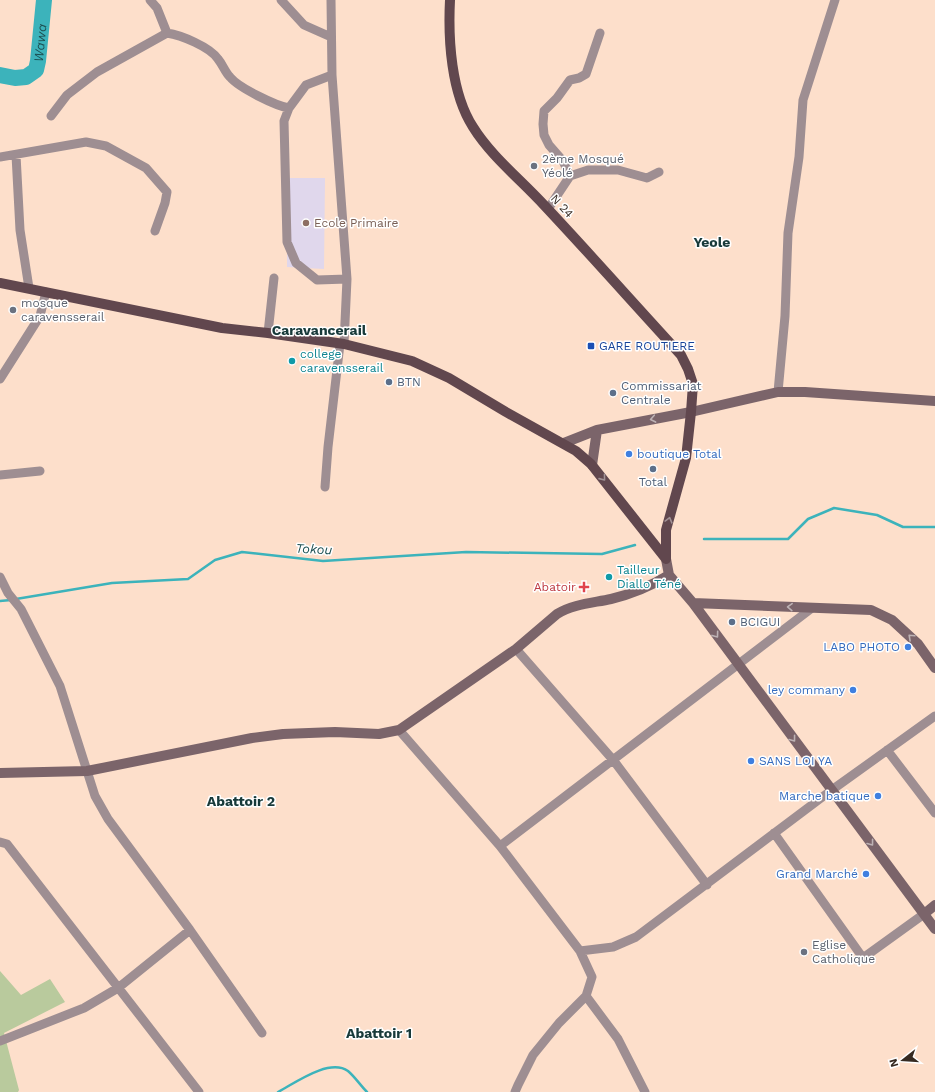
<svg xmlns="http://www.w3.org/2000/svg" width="935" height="1092" font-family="'Work Sans',sans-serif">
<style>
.education{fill:#e0d7ec}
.green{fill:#b9ca9d}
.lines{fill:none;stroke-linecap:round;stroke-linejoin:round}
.stream{stroke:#3cb3bb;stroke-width:2.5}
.river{stroke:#3cb3bb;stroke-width:16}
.street{stroke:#9e8e92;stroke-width:9}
.secondary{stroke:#7b646a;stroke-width:10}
.primary{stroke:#61474e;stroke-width:10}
.oneway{stroke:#bdb2b4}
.oneway2{stroke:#a09195}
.worship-dot{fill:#6b7280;stroke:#fff;stroke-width:1.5}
.education-dot{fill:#8d6e63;stroke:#fff;stroke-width:1.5}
.transit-dot{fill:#1a4fb4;stroke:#fff;stroke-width:1.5}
.culture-dot{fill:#0f9aa8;stroke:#fff;stroke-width:1.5}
.service-dot{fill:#5c6f8a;stroke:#fff;stroke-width:1.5}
.shop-dot{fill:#3f7fe0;stroke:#fff;stroke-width:1.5}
.health-dot{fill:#e0444e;stroke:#fff;stroke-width:1.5}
.labels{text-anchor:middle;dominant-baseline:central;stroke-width:3;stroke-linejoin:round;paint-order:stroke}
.worship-label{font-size:12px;fill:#5b616d;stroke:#fff;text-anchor:start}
.street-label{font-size:12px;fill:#352a22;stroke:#fff}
.education-label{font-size:12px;fill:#785e54;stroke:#fff;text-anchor:start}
.transit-label{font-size:12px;fill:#164399;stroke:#fff;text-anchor:start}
.culture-label{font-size:12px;fill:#0d838f;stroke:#fff;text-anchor:start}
.service-label{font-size:12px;fill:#4e5e75;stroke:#fff;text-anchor:start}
.shop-label{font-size:12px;fill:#366cbe;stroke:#fff;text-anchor:end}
.health-label{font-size:12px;fill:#be3a42;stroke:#fff;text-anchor:end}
.water-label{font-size:13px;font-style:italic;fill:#1c4f52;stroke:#fff}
.quarter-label{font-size:14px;font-weight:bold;fill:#183a3a;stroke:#fff}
</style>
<rect width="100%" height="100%" fill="#fddfcb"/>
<path class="education" d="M288,178H325L324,269L287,267Z"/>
<path class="green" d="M0,971L21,995L50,979L65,1002L4,1033L19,1090L18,1092H0Z"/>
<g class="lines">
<path class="stream" d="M704,539H788L808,519L834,508L877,515L903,527H935
M16,599L112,583L188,579L215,560L242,552L323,561L466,552L602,554L635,545
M0,601L11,600
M278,1092C295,1083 329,1058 348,1071C355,1077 361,1086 367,1092"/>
<path class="river" id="s1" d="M0,75L15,78L26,77L36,70L38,61L44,0"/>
<path class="street" d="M150,0L157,8L167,33
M281,0L304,25L331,37
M331,0L332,75L347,279L344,344
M332,75L306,85L289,108L284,121L287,242L296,263L317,280L347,279
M51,116L67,95L97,72L167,33C181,35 210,47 218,59C223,65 225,72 230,77C239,88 276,106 289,108
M16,155L20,230L29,288
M0,157L86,142L106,146L146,168L167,192L165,203L155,231
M570,176L588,170H618L647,178L659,172
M548,209L570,176L563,161L549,145L544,135L543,124L544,111L557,98L570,80L579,78L586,74L600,33
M268,333L274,278
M0,379L40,316L46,292
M778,392L785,316L788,233L799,157L803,100L835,0
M0,475L40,471
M325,487L328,447L340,344
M0,577L8,593L21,609L60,686L95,796L108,819L190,930L262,1033
M516,649L614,761L707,885
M399,730L500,846L580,951L592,977L586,996L559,1023L533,1055L518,1085L515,1092
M887,750L935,813
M774,833L863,958L924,914
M0,842L7,844L199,1092
M500,846L812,608
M580,951L613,947L636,937L829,792L935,716
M586,996L618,1039L645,1092
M0,1041L84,1008L118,988L190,930"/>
<path class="secondary" d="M564,443L597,430L691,412L778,392H805L935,401
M592,465L597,430
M666,559L669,575L693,603L935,929
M693,603L871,610L892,620L918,644L935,668
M0,773L87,771L252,738L283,734L335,732L379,734L399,730L516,649L557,614C573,604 593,603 611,599C632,594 651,586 669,575
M924,914L935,905"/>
<path class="primary" d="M450,0C448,39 451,93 473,127C491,156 520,179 544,205C590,254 635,305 681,355L688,369L693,384L691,412L686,458L666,530V559
M0,283L222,328L268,333L344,344L412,361L449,378L506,412L576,451L591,464L666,559"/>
</g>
<defs><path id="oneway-chevron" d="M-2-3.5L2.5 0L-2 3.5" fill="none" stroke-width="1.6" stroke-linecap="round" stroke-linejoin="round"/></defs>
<g class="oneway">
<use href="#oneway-chevron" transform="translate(653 419) rotate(169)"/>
<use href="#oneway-chevron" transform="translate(790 607) rotate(-178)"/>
<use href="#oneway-chevron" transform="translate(716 635) rotate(54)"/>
<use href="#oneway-chevron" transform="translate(911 637) rotate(-137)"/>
<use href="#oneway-chevron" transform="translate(793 739) rotate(53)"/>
<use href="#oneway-chevron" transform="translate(871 843) rotate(53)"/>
</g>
<g class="oneway2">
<use href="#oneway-chevron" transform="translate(603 478) rotate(51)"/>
<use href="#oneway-chevron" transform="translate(669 520) rotate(-75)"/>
</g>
<g class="worship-dot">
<circle cx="534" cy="166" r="4"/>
<circle cx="13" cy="310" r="4"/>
<circle cx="804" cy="952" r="4"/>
</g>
<circle class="education-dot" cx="306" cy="223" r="4"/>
<rect class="transit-dot" x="587" y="342" width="8" height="8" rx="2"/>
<g class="culture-dot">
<circle cx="292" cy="361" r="4"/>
<circle cx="609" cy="577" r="4"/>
</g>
<g class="service-dot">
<circle cx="389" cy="382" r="4"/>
<circle cx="613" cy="393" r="4"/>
<circle cx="653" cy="469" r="4"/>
<circle cx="732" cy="622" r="4"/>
</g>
<g class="shop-dot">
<circle cx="629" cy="454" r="4"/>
<circle cx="908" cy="647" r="4"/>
<circle cx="853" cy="690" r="4"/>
<circle cx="751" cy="761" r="4"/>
<circle cx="878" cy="796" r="4"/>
<circle cx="866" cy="874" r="4"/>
</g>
<path class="health-dot" d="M582 581h4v4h4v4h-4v4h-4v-4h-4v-4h4z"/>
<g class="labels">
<g class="worship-label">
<text x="542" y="159">2ème Mosqué<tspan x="542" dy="14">Yéolé</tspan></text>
<text x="21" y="303">mosque<tspan x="21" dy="14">caravensserail</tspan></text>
<text x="812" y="945">Eglise<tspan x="812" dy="14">Catholique</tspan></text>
</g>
<g class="street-label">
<text transform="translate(562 206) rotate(47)">N 24</text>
</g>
<g class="education-label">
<text x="314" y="223">Ecole Primaire</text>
</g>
<g class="transit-label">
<text x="599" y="346">GARE ROUTIERE</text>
</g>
<g class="culture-label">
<text x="300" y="354">college<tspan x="300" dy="14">caravensserail</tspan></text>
<text x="617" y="570">Tailleur<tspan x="617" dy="14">Diallo Téné</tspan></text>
</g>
<g class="service-label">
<text x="397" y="382">BTN</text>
<text x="621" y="386">Commissariat<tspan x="621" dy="14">Centrale</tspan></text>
<text x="653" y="482" text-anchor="middle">Total</text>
<text x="740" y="622">BCIGUI</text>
</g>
<g class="shop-label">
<text x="637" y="454" text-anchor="start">boutique Total</text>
<text x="900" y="647">LABO PHOTO</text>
<text x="845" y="690">ley commany</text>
<text x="759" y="761" text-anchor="start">SANS LOI YA</text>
<text x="870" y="796">Marche batique</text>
<text x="858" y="874">Grand Marché</text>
</g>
<g class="health-label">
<text x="576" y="587">Abatoir</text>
</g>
<g class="water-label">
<text stroke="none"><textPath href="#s1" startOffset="66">Wawa</textPath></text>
<text transform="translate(314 549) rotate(3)">Tokou</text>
</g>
<g class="quarter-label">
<text x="712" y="242">Yeole</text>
<text x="319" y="330">Caravancerail</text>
<text x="241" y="801">Abattoir 2</text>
<text x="379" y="1033">Abattoir 1</text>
</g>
</g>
<g transform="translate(903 1060) rotate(253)" stroke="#ffffff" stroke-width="3" paint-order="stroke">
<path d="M0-3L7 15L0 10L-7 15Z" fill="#352a22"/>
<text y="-6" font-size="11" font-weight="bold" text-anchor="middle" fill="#352a22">N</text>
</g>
</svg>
